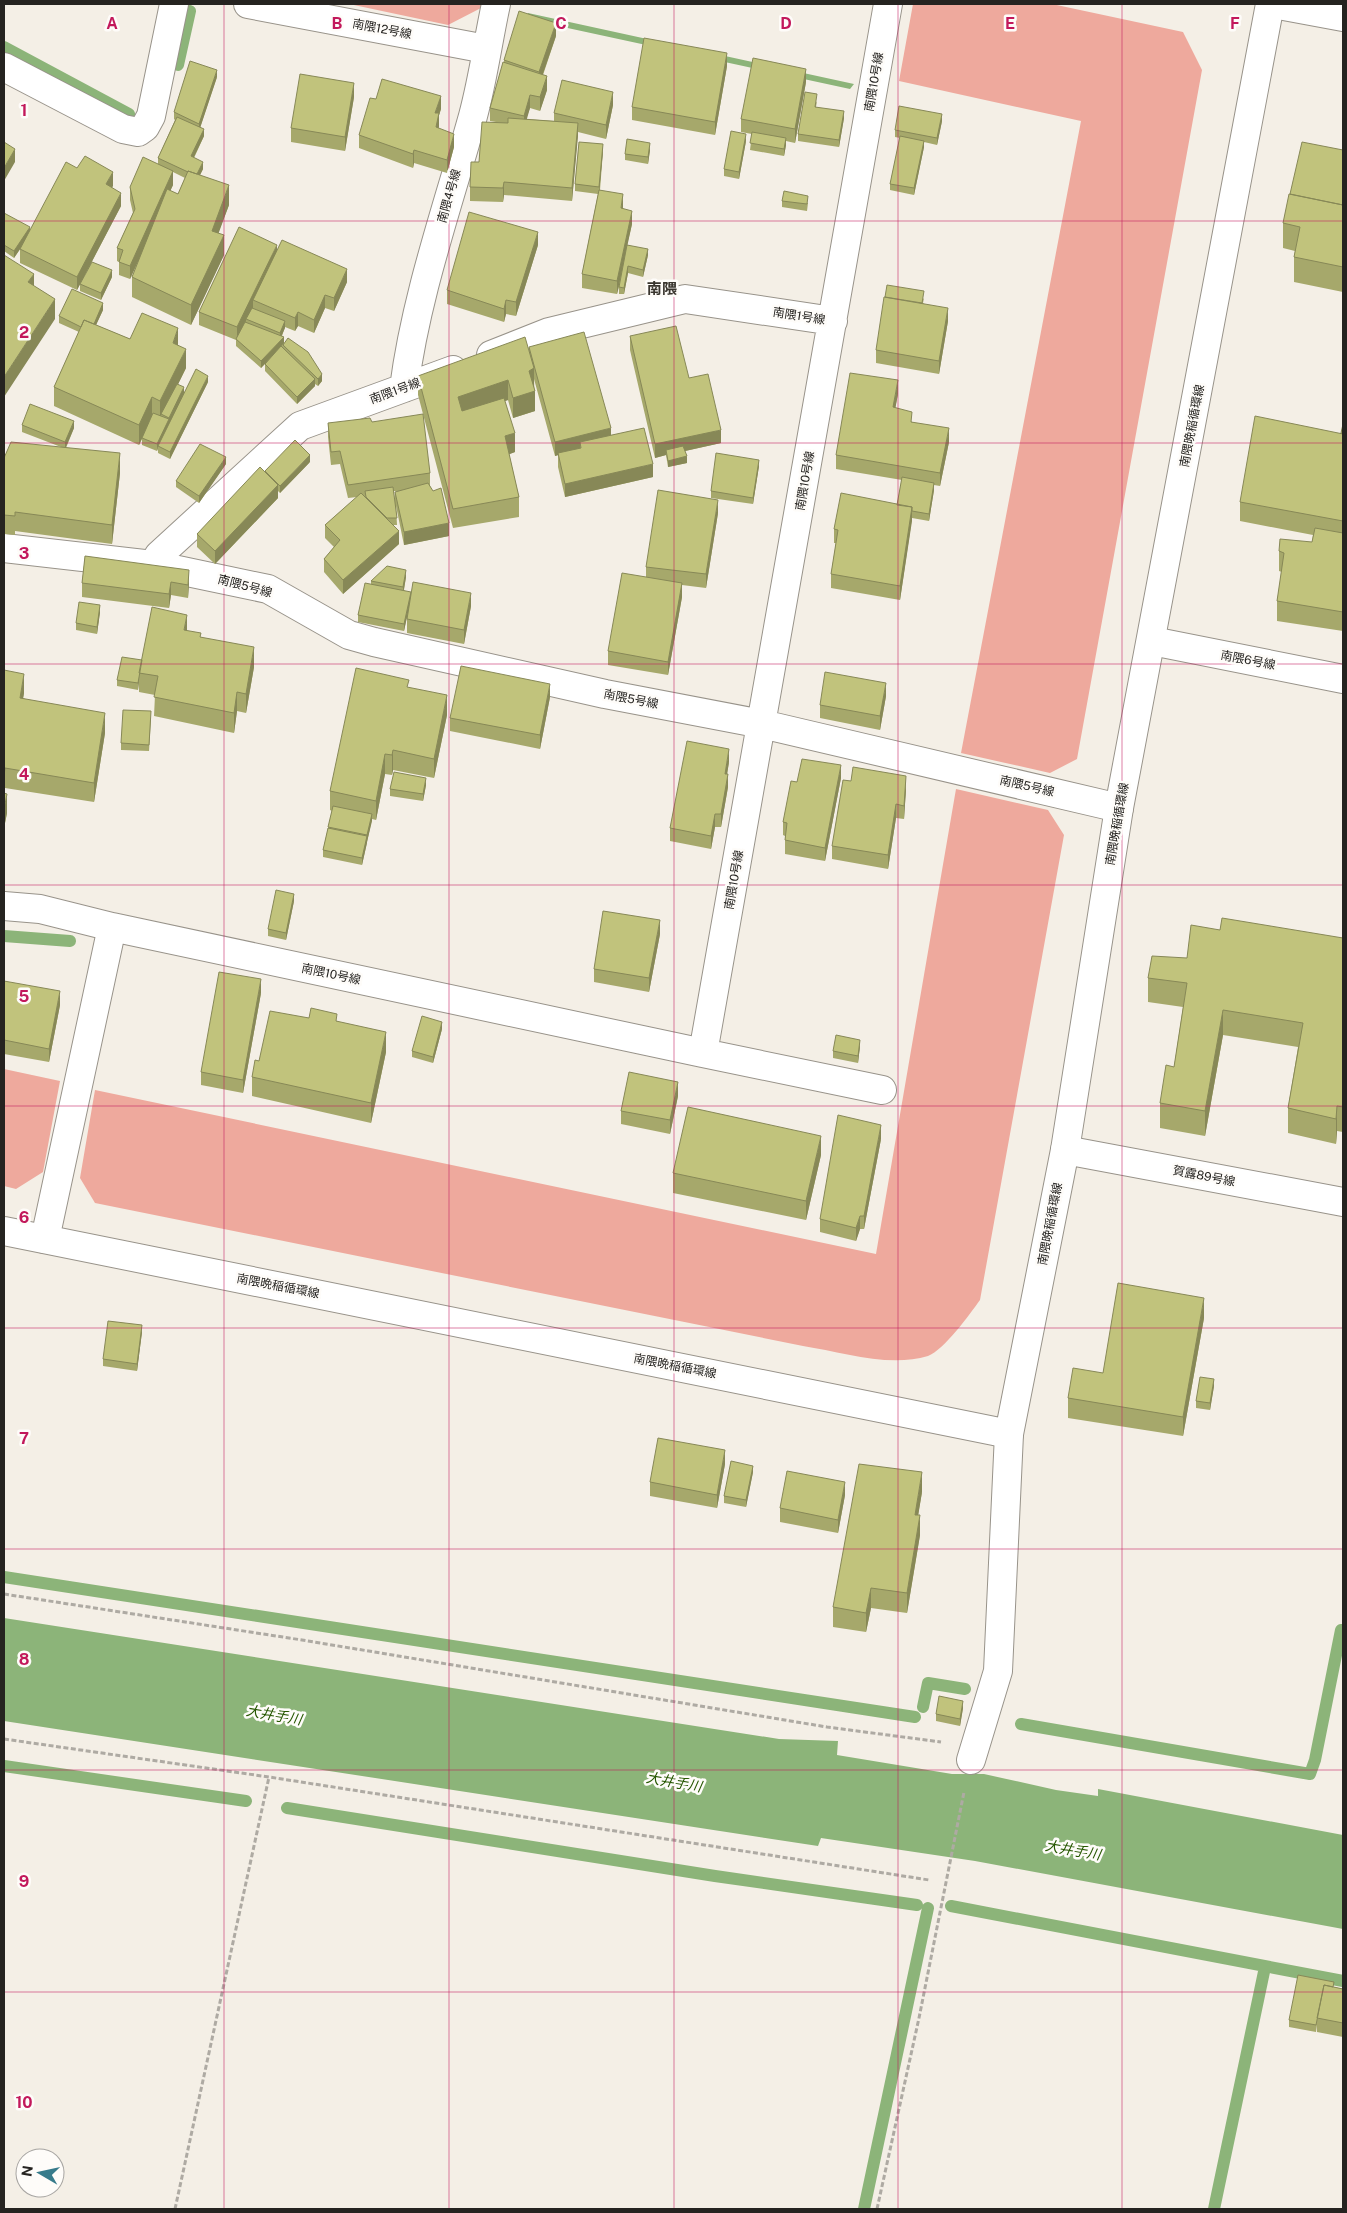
<svg xmlns="http://www.w3.org/2000/svg" width="1347" height="2213" font-family="'Public Sans','Noto Sans JP',sans-serif">
<style>
.green{fill:#eea99d}
.water{fill:#8cb479}
.lines{fill:none;stroke-linecap:round;stroke-linejoin:round}
.stream{stroke:#8cb479;stroke-width:12}
.minor-casing{stroke:#98938a;stroke-width:30}
.tertiary-casing{stroke:#98938a;stroke-width:30}
.path{stroke:#aeaaa3;stroke-width:3;stroke-dasharray:5 2.5;stroke-linecap:butt}
.minor{stroke:#fff;stroke-width:28}
.tertiary{stroke:#fff;stroke-width:28}
.wall{fill:#a6a86b;fill-rule:evenodd}
.shaded-wall{fill:#878857}
.building{fill:#c1c37c;stroke:#878857}
.grid{fill:none;stroke:#c2185b;stroke-width:1;stroke-opacity:0.55}
.labels{text-anchor:middle;dominant-baseline:central;stroke-width:5;stroke-linejoin:round;paint-order:stroke}
.street-label{font-size:12px;fill:#252320;stroke:#fefcf9}
.water-label{font-size:14px;font-style:italic;fill:#265700;stroke:#fefcf9}
.quarter-label{font-size:15px;font-weight:bold;fill:#39352e;stroke:#fefcf9}
.grid-label{font-size:16px;text-anchor:middle;font-weight:bold;fill:#c2185b;stroke:#fefcf9;stroke-width:5;stroke-linejoin:round;paint-order:stroke}
</style>
<rect width="100%" height="100%" fill="#f4efe6"/>
<path class="green" d="M349,4H482L481,8L448,25Z
M913,4H1052L1183,32L1202,70L1077,759L1050,773L961,753L1081,121L899,81Z
M956,789L1048,810L1064,835L980,1300C970,1314 944,1350 928,1356C889,1368 842,1352 803,1346L95,1203L80,1178L95,1090L876,1254Z
M4,1069L60,1081L43,1172L16,1189L4,1186Z"/>
<path class="water" d="M528,13L854,84L850,89L526,19Z
M4,1618L779,1739L838,1741L837,1755L952,1774H984L1056,1790L1098,1796V1789L1343,1835V1929L975,1861L821,1838L818,1846L4,1721Z"/>
<g class="lines">
<path class="stream" d="M4,47L129,114
M178,65L190,11
M4,936L70,941
M4,1577L915,1717
M923,1707L928,1683L965,1689
M1021,1724L1310,1774L1315,1760L1341,1630
M4,1766L246,1801
M287,1808L715,1876L917,1905
M951,1906L1343,1981
M864,2209L928,1908
M1214,2209L1265,1967"/>
<g class="minor-casing">
<path id="minor" d="M248,4L486,49
M1273,4L1343,17
M4,67L123,129L138,132L145,127L151,116L174,4
M491,355L549,332L685,299L833,321
M404,388C416,295 448,206 473,116C483,79 488,41 496,4
M4,548L153,565L159,555L300,426L453,370
M154,565L268,589L349,635L374,642L605,694L762,724L1119,808
M1152,641L1343,679
M4,906L40,909L112,927L703,1053L888,4
M703,1053L882,1090
M1065,1150L1343,1202
M45,1239L112,927
M971,1760L998,1671L1009,1434"/>
</g>
<g class="tertiary-casing">
<path id="tertiary" d="M4,1231L1009,1434L1065,1150L1119,808L1270,4"/>
</g>
<path class="path" d="M4,1594L302,1640L827,1727L941,1742
M4,1739L269,1777L929,1880
M175,2209L269,1777
M877,2209L919,2018L964,1792"/>
<use href="#minor" class="minor"/>
<use href="#tertiary" class="tertiary"/>
</g>
<path class="wall" d="M556,36L543,75L547,90L540,111L530,108L526,119L554,121V113L613,105L606,139L578,132L572,201L504,195L503,202L470,201V187L496,122L490,121V108L504,62V60Z
M727,66L715,135L632,120V107Z
M217,77L200,128L204,136L194,158L203,169L200,175L229,205L218,233L224,255L191,325L132,297V277L139,259L130,279L119,275V262L117,261V248L133,213L130,200V187L158,164V158L175,120L174,119V112ZM173,172L185,178L178,194L170,191L173,185Z
M806,82L795,143L786,141V145L784,156L750,150L752,134L741,132V119Z
M354,97L345,151L291,142V128Z
M817,101L816,107L844,118L839,147L798,141V134Z
M441,109L439,115L438,128L454,147L447,173L414,163L413,168L359,148V135Z
M942,121L937,145L924,142V147L914,195L890,190V184L900,138L895,137V130Z
M746,141L739,179L724,176V169Z
M650,150L648,164L625,160V154Z
M1343,150V292L1294,282V257L1295,251L1283,248V223L1290,194Z
M603,151L600,190L623,208L632,224L627,245L648,255L643,277L628,273L624,294H619V287L617,294L582,288V274L598,194L575,191V184Z
M113,186L112,187L121,206L77,290L20,263V249L23,245L14,258L4,251V213L30,231Z
M782,201L808,203L807,211L782,207Z
M538,245L516,316L506,314L504,322L447,304V290Z
M277,251L347,282L334,311L325,308L314,333L298,326L295,331L285,327L282,336L284,343L322,381L318,386L315,384V386L297,404L265,371V364L261,368L236,346V340L199,325V312Z
M112,277L101,300L80,291V284Z
M924,298L923,303L948,321L939,374L876,363V350Z
M103,310L96,325L130,339L178,345L186,368L178,384L184,392L208,382L170,459L158,453V449L157,451L142,445V439L139,445L54,406V387L79,332L59,323V316Z
M630,336L689,378L721,443L685,451L687,463L668,467L666,455L655,458L630,350Z
M529,347L611,435L653,477L565,497L558,467V455L555,456L534,379L535,411L513,418L508,400L505,401L515,452L509,454L519,497V517L453,528L418,395V376L529,353Z
M898,394L895,408L912,422L949,442L940,486L934,485V490L929,521L912,518L900,600L831,588V574L836,543H834V529L897,505L902,480L836,469V455Z
M372,422L430,473V486L449,536L404,545L396,506L397,525H393L399,544L343,594L324,572V559L334,547L325,538V525L357,497L348,498L340,464L331,465L328,437V423ZM394,491H399L395,492V505Z
M1343,424V631L1277,621V601L1282,572L1279,571V551L1312,542L1313,535L1240,521V502L1341,433Z
M22,425L74,428L66,448L120,473L112,544L15,531V535L4,534V458L61,447L22,432Z
M310,462L280,493L278,491V498L215,564L197,547V534Z
M226,464L199,503L176,487V481Z
M759,466L753,504L711,498V491Z
M718,513L706,588L682,585V597L668,675L608,665V651L646,577V567Z
M85,556L189,583L188,598L171,595L169,608L82,597V583Z
M406,577L404,590L411,596L471,606L464,644L407,633V616L404,631L358,622V615L371,584V581Z
M100,612L97,634L76,630V623Z
M187,631L201,637L254,667L246,713L237,711L234,733L154,716L155,695L139,692V681L138,690L117,686V680L142,660Z
M4,670L24,693L23,698L105,733L94,802L5,788L4,793L7,813L4,828Z
M409,687L447,715L434,778L393,770L392,775L385,774L376,820L372,819L362,865L323,857V850L332,811L330,810V791Z
M886,696L880,730L820,718V705Z
M550,697L540,749L450,731V718Z
M151,718L149,751L121,750V743Z
M729,762L727,774L728,787L721,827H715L711,849L670,841V828Z
M841,778L825,861L785,854V836L783,835V822L797,782Z
M426,785L423,801L390,796V789Z
M906,789L904,819L896,818L888,869L832,859V846Z
M294,901L286,940L268,936V929Z
M1220,930L1343,938V1132L1337,1131L1336,1144L1288,1133V1108L1298,1047L1223,1035L1205,1136L1160,1128V1103L1174,1067L1183,1007L1148,1002V978L1187,958Z
M660,934L649,992L594,982V969Z
M4,981L60,1005L49,1062L4,1054Z
M261,993L243,1093L201,1085V1072Z
M309,1018L337,1021L386,1052L371,1123L252,1096V1077L259,1061Z
M442,1029L433,1063L412,1057V1051Z
M860,1046L858,1063L833,1058V1051Z
M678,1096L670,1134L621,1124V1111Z
M881,1139L864,1229H860L856,1241L820,1232V1219Z
M821,1155L806,1220L673,1193V1173Z
M1204,1318L1183,1436L1068,1418V1398L1103,1373Z
M142,1332L137,1371L103,1366V1359Z
M1214,1386L1210,1410L1196,1408V1401Z
M725,1464L717,1508L650,1496V1482Z
M753,1472L746,1507L724,1503V1496Z
M922,1492L918,1515L920,1535L907,1613L871,1608L866,1632L833,1627V1607Z
M845,1495L838,1533L780,1522V1508Z
M963,1708L960,1726L936,1721V1714Z
M1334,1987L1343,1989V2037L1317,2032V2025L1316,2032L1289,2027V2020Z"/>
<path class="shaded-wall" d="M556,23V36L539,85V72Z
M727,53V66L715,135V122Z
M806,69V82L795,143V129Z
M217,70V77L199,131V124Z
M547,76V90L540,111V97Z
M354,83V97L345,151V137Z
M613,92V105L606,139V125Z
M530,95V108L524,129V116Z
M441,96V109L439,115V127L436,140L435,113Z
M844,111V118L839,147V140Z
M942,114V121L937,145V138Z
M578,123V136L572,201V188Z
M204,129V136L191,163V156Z
M454,134V147L447,173V160Z
M746,134V141L739,179V172Z
M786,138V145L784,156V149Z
M924,141V147L914,195V188Z
M650,143V150L648,164V157Z
M603,144V151L599,194V187Z
M15,149V162L4,181V168Z
M414,150V163L413,168V154Z
M203,162V169L196,183V176Z
M173,171V185L130,279V266Z
M113,172V186L106,197V184Z
M504,182V195L503,202V188Z
M229,185V205L212,251V231Z
M121,193V206L77,290V277Z
M623,194V207L621,221V208Z
M632,211V224L617,294V281Z
M30,227V234L14,258V251Z
M538,232V245L516,316V302Z
M224,235V255L191,325V305Z
M277,245V258L253,300V308L247,319H246V321L237,340V327Z
M648,249V255L643,277V270Z
M628,266V273L624,294V288Z
M347,269V282L334,311V298Z
M112,270V277L101,300V293Z
M34,274V294L28,282Z
M325,295V308L314,333V320Z
M55,299V319L4,397V377Z
M506,300V314L504,322V309Z
M103,303V310L90,338V331Z
M948,308V321L939,374V361Z
M298,312V326L295,331V318Z
M285,321V328L280,339V333Z
M178,328V347L173,343Z
M284,337V343L261,368V361Z
M186,349V368L163,415L161,414V418L160,420V401Z
M534,368V388L529,390V371Z
M322,374V381L318,386V379Z
M208,376V382L170,459V452Z
M315,379V386L297,404V397Z
M508,380V400L458,416V397Z
M898,380V394L893,421V407Z
M184,387V394L169,425V418Z
M535,391V411L513,418V398Z
M152,397V416L139,445V425Z
M5,406V412L4,415V408Z
M169,419V426L158,446L157,451V444Z
M74,421V428L65,449V442Z
M611,428V441L580,442V449L555,456V442Z
M949,428V442L940,486V473Z
M721,430V443L667,455L666,450V455L655,458V444Z
M515,433V452L505,456V436Z
M120,453V473L112,544V525Z
M310,455V462L280,493V486Z
M687,456V463L668,467V461Z
M226,457V464L199,503V496Z
M759,460V466L753,504V498Z
M653,464V477L565,497V484Z
M934,483V490L929,521V514Z
M278,485V498L215,564V551Z
M718,500V513L706,588V574Z
M912,507V521L900,600V586Z
M449,523V536L404,545V532Z
M399,531V544L343,594V580Z
M189,570V583L188,598V585Z
M406,570V577L403,594V587Z
M171,582V595L169,608V594Z
M682,583V597L668,675V662Z
M411,592V599L404,631V624Z
M471,593V606L464,644V630Z
M100,605V612L97,634V627Z
M187,615V634L184,630Z
M254,647V667L246,713V694Z
M24,674V693L20,717V698Z
M139,674V681L138,690V683Z
M886,683V696L880,730V716Z
M550,684V697L540,749V735Z
M237,692V711L234,733V713Z
M447,695V715L434,778V759Z
M105,713V733L94,802V783Z
M729,749V762L725,787V774Z
M393,750V770L392,775V755Z
M385,754V774L376,820V801Z
M841,765V778L825,861V848Z
M5,768V788L4,795V776Z
M728,774V787L721,827V814Z
M906,776V789L904,819V806Z
M426,778V785L423,801V794Z
M7,794V813L4,828V809Z
M896,804V818L888,869V855Z
M372,814V821L367,842V835Z
M715,814V827L711,849V836Z
M367,836V843L362,865V858Z
M294,894V901L286,940V933Z
M660,920V934L649,992V978Z
M261,979V993L243,1093V1080Z
M60,991V1005L49,1062V1049Z
M1223,1010V1035L1205,1136V1111Z
M442,1022V1029L433,1063V1057Z
M386,1032V1052L371,1123V1103Z
M860,1040V1046L858,1063V1056Z
M678,1082V1096L670,1134V1120Z
M1337,1106V1131L1336,1144V1119Z
M881,1125V1139L864,1229V1216Z
M821,1136V1155L806,1220V1201Z
M860,1216V1229L856,1241V1228Z
M1204,1298V1318L1183,1436V1417Z
M142,1325V1332L137,1371V1364Z
M1214,1379V1386L1210,1410V1403Z
M725,1450V1464L717,1508V1495Z
M753,1466V1472L746,1507V1500Z
M922,1472V1492L915,1535V1515Z
M845,1482V1495L838,1533V1520Z
M920,1515V1535L907,1613V1593Z
M871,1588V1608L866,1632V1613Z
M963,1701V1708L960,1726V1719Z"/>
<path class="building" d="M519,11L556,23L539,72L504,60Z
M644,38L727,53L715,122L632,107Z
M753,58L806,69L795,129L741,119Z
M190,61L217,70L199,124L174,112Z
M503,62L547,76L540,97L530,95L524,116L490,108Z
M300,74L354,83L345,137L291,128Z
M382,79L441,96L435,113H439L436,127L454,134L447,160L414,150L413,154L359,135L370,98L376,99Z
M562,80L613,92L606,125L554,113Z
M805,92L817,94L815,107L844,111L839,140L798,134Z
M899,106L942,114L937,138L895,130Z
M177,117L204,129L191,156L203,162L197,174L188,171V172L158,158Z
M508,118L578,123L572,188L504,182L503,188L470,187L471,162H479L482,122L508,123Z
M731,131L746,134L739,172L724,169Z
M752,132L786,138L784,149L750,143Z
M900,136L924,141L914,188L890,184Z
M627,139L650,143L648,157L625,154Z
M4,142L15,149L4,168Z
M579,142L603,144L599,187L575,184Z
M1302,142L1343,150V205L1290,194Z
M85,156L113,172L106,184L121,193L77,277L20,249L66,162L77,168Z
M143,157L173,171L130,266L119,262L123,250L117,248L135,209L130,187Z
M188,171L229,185L212,231L224,235L191,305L132,277L167,189L178,194Z
M599,190L623,194L621,208L632,211L617,281L582,274Z
M784,191L808,196L807,204L782,201Z
M1289,194L1343,205V267L1294,257L1300,227L1283,223Z
M469,212L538,232L516,302L506,300L504,309L447,290Z
M4,213L30,227L14,251L4,245Z
M239,227L277,245L237,327L199,312Z
M282,240L347,269L334,298L325,295L314,320L298,312L295,318L253,300Z
M627,245L648,249L643,270L628,266L624,288L619,287Z
M4,255L34,274L28,282L55,299L4,377Z
M92,262L112,270L101,293L80,284Z
M887,285L924,291L922,303L885,297Z
M72,289L103,303L94,324L84,320L81,327L59,316Z
M884,297L948,308L939,361L876,350Z
M252,308L285,321L280,333L246,319Z
M142,313L178,328L173,343L186,349L160,401L152,397L139,425L54,387L84,320L130,339Z
M245,322L284,337L261,361L236,339Z
M676,326L689,378L708,374L721,430L655,444L630,336Z
M584,332L611,428L555,442L529,347Z
M525,337L534,368L529,371L535,391L513,398L508,380L458,397L462,411L504,398L515,433L505,436L519,497L453,509L418,376Z
M288,338L308,352L322,374L318,379L283,345Z
M281,346L315,379L297,397L265,364Z
M196,369L208,376L170,452L158,446Z
M850,373L898,380L893,407L912,412L911,422L949,428L940,473L836,455Z
M177,384L184,387L169,418L161,414Z
M30,404L74,421L65,442L22,425Z
M153,413L169,419L157,444L142,438Z
M423,414L430,473L348,485L340,451L331,452L328,423L370,418L372,422Z
M1255,416L1343,434V521L1240,502Z
M1343,424V434L1341,433Z
M644,428L653,464L565,484L558,453L581,448L580,442Z
M295,440L310,455L280,486L265,471Z
M11,442L120,453L112,525L15,512V516L4,515V458Z
M200,444L226,457L199,496L176,481Z
M683,446L687,456L668,461L666,450Z
M716,453L759,460L753,498L711,491Z
M260,467L278,485L215,551L197,534Z
M902,477L934,483L929,514L912,511V507L897,505Z
M428,483L433,491L441,488L449,523L404,532L395,492Z
M393,487L397,518H387L366,497L365,491Z
M658,490L718,500L706,574L646,567Z
M361,493L399,531L343,580L324,559L340,540L325,525Z
M841,493L912,507L900,586L831,574L838,530L834,529Z
M1315,528L1343,533V612L1277,601L1284,553L1279,551L1280,539L1312,542Z
M85,556L189,570L188,585L171,582L169,594L82,583Z
M387,566L406,570L403,587L371,581Z
M622,573L682,583L668,662L608,651Z
M413,582L471,593L464,630L407,619Z
M365,583L411,592L404,624L358,615Z
M79,602L100,605L97,627L76,623Z
M152,607L187,615L184,630L201,633L200,637L254,647L246,694L237,692L234,713L154,697L158,676L139,673Z
M122,657L142,660L138,683L117,680Z
M461,666L550,684L540,735L450,718Z
M356,668L409,680L407,687L447,695L434,759L393,750L392,755L385,754L376,801L330,791Z
M4,670L24,674L20,698L105,713L94,783L5,768L4,776Z
M825,672L886,683L880,716L820,705Z
M123,710L151,711L149,745L121,743Z
M687,741L729,749L725,774H728L721,814H715L711,836L670,828Z
M802,759L841,765L825,848L785,840L787,823L783,822L791,781L797,782Z
M853,767L906,776L904,806L896,804L888,855L832,846L843,780L851,781Z
M394,772L426,778L423,794L390,789Z
M4,793L7,794L4,809Z
M333,806L372,814L367,835L328,827Z
M328,828L367,836L362,858L323,850Z
M276,890L294,894L286,933L268,929Z
M603,911L660,920L649,978L594,969Z
M1222,918L1343,938V1107L1337,1106L1336,1119L1288,1108L1303,1023L1223,1010L1205,1111L1160,1103L1166,1065L1174,1067L1187,983L1148,978L1152,956L1187,958L1191,925L1220,930Z
M219,972L261,979L243,1080L201,1072Z
M4,981L60,991L49,1049L4,1040Z
M311,1008L337,1014L336,1021L386,1032L371,1103L252,1077L255,1060L259,1061L270,1011L309,1018Z
M422,1016L442,1022L433,1057L412,1051Z
M836,1035L860,1040L858,1056L833,1051Z
M629,1072L678,1082L670,1120L621,1111Z
M688,1107L821,1136L806,1201L673,1173Z
M838,1115L881,1125L864,1216H860L856,1228L820,1219Z
M1118,1283L1204,1298L1183,1417L1068,1398L1073,1368L1103,1373Z
M108,1321L142,1325L137,1364L103,1359Z
M1200,1377L1214,1379L1210,1403L1196,1401Z
M658,1438L725,1450L717,1495L650,1482Z
M731,1461L753,1466L746,1500L724,1496Z
M859,1464L922,1472L915,1515H920L907,1593L871,1588L866,1613L833,1607Z
M787,1471L845,1482L838,1520L780,1508Z
M939,1696L963,1701L960,1719L936,1714Z
M1298,1975L1334,1982L1333,1987L1324,1985L1316,2025L1289,2020Z
M1324,1985L1343,1989V2023L1317,2018Z"/>
<path class="grid" d="M224,4V2209M449,4V2209M674,4V2209M898,4V2209M1122,4V2209M4,221H1343M4,443H1343M4,664H1343M4,885H1343M4,1106H1343M4,1328H1343M4,1549H1343M4,1770H1343M4,1992H1343"/>
<g class="labels">
<g class="street-label">
<text transform="translate(382 29) rotate(11)">南隈12号線</text>
<text transform="translate(874 82) rotate(-80)">南隈10号線</text>
<text transform="translate(449 196) rotate(-74)">南隈4号線</text>
<text transform="translate(799 316) rotate(9)">南隈1号線</text>
<text transform="translate(395 391) rotate(-20)">南隈1号線</text>
<text transform="translate(1192 426) rotate(-79)">南隈晩稲循環線</text>
<text transform="translate(805 481) rotate(-80)">南隈10号線</text>
<text transform="translate(245 586) rotate(15)">南隈5号線</text>
<text transform="translate(1248 660) rotate(11)">南隈6号線</text>
<text transform="translate(631 699) rotate(11)">南隈5号線</text>
<text transform="translate(1027 786) rotate(13)">南隈5号線</text>
<text transform="translate(1117 824) rotate(-80)">南隈晩稲循環線</text>
<text transform="translate(734 880) rotate(-80)">南隈10号線</text>
<text transform="translate(331 974) rotate(12)">南隈10号線</text>
<text transform="translate(1204 1176) rotate(11)">賀露89号線</text>
<text transform="translate(1050 1224) rotate(-79)">南隈晩稲循環線</text>
<text transform="translate(278 1286) rotate(11)">南隈晩稲循環線</text>
<text transform="translate(675 1366) rotate(11)">南隈晩稲循環線</text>
</g>
<g class="water-label">
<text transform="translate(274 1715) rotate(10)">大井手川</text>
<text transform="translate(674 1782) rotate(10)">大井手川</text>
<text transform="translate(1073 1850) rotate(10)">大井手川</text>
</g>
<g class="quarter-label">
<text x="662" y="288">南隈</text>
</g>
</g>
<g class="grid-label">
<text x="112" y="29">A</text>
<text x="337" y="29">B</text>
<text x="561" y="29">C</text>
<text x="786" y="29">D</text>
<text x="1010" y="29">E</text>
<text x="1235" y="29">F</text>
<text x="24" y="116">1</text>
<text x="24" y="338">2</text>
<text x="24" y="559">3</text>
<text x="24" y="780">4</text>
<text x="24" y="1002">5</text>
<text x="24" y="1223">6</text>
<text x="24" y="1444">7</text>
<text x="24" y="1665">8</text>
<text x="24" y="1887">9</text>
<text x="24" y="2108">10</text>
</g>
<rect width="1347" height="2213" fill="none" stroke="#252320" stroke-width="10"/>
<g transform="translate(40 2173) rotate(279)"><circle r="24" fill="#fefcf9" stroke="#a7a5a2"/>
<path d="M0-4L9 19L0 12L-9 19Z" fill="#377b8b"/>
<text y="-8" font-size="14" font-weight="bold" text-anchor="middle" fill="#252320">N</text>
</g>
</svg>
